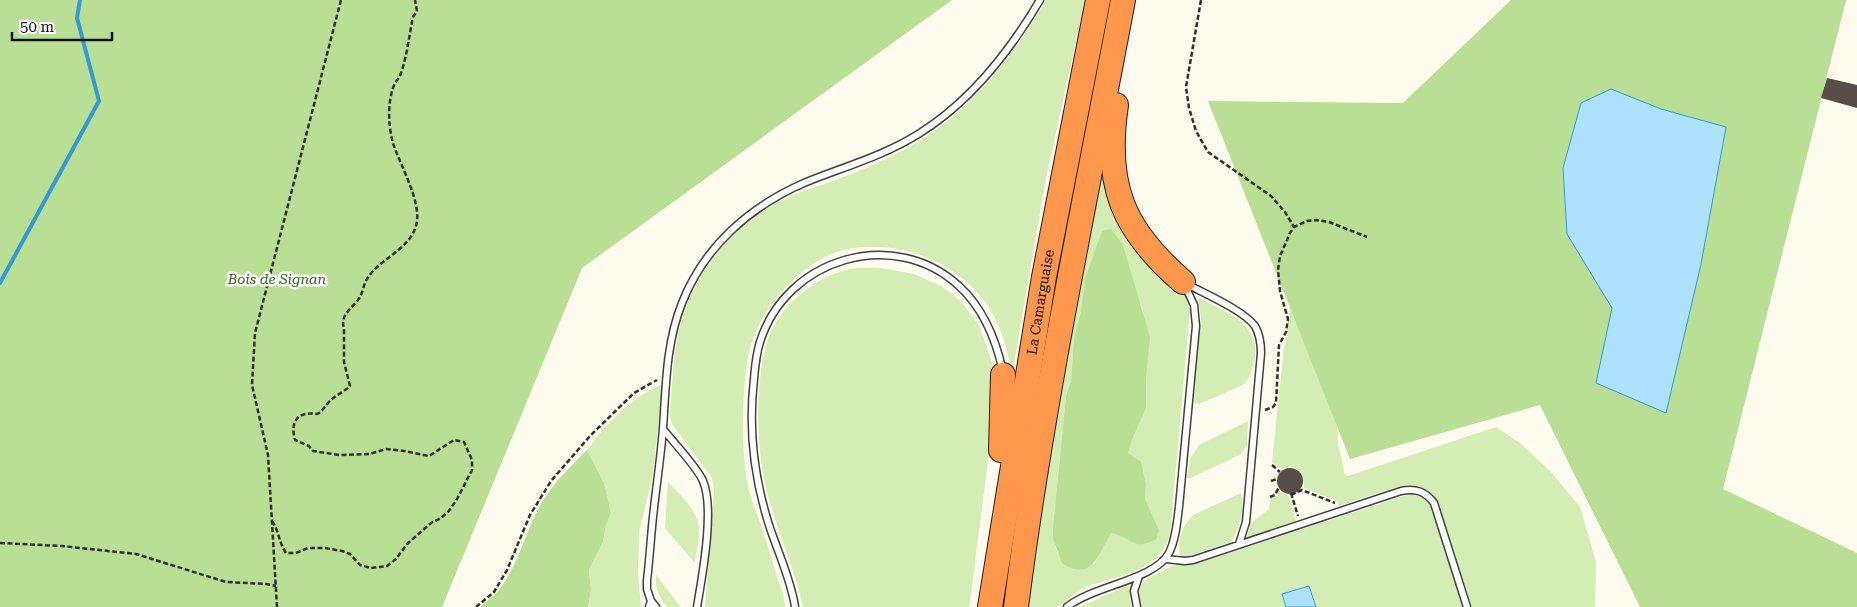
<svg xmlns="http://www.w3.org/2000/svg" width="1857" height="607" font-family="'Roboto Serif',serif">
<style>
.green{fill:#d4edb4;fill-rule:evenodd}
.forest{fill:#b8df93}
.water{fill:#aee1fb;stroke:#309bd7}
.lines{fill:none;stroke-linecap:round;stroke-linejoin:round}
.stream{stroke:#309bd7;stroke-width:4}
.building{fill:#574e49}
.service-casing{stroke:#414141;stroke-width:9}
.motorway-casing{stroke:#1f1f1f;stroke-width:26}
.path{stroke:#303030;stroke-width:2.5;stroke-dasharray:5 2.5;stroke-linecap:butt}
.service{stroke:#fff;stroke-width:6}
.motorway{stroke:#ff974c;stroke-width:24}
.labels{text-anchor:middle;dominant-baseline:central;stroke-width:5;stroke-linejoin:round;paint-order:stroke}
.park-label{font-size:14px;font-style:italic;fill:#2d6a19;stroke:#fff}
.street-label{font-size:14px;fill:#0e0e0e;stroke:#fff}
</style>
<rect width="100%" height="100%" fill="#fffbee"/>
<path class="green" d="M1046,0H1085L1046,178L1012,375C1009,354 1003,333 993,314C964,263 899,237 843,250C823,255 803,270 789,284C767,306 752,332 747,362C742,398 741,451 748,487C751,499 756,511 760,523C768,547 775,571 783,594L785,607H705L714,490L712,478L672,424L670,417C672,388 673,358 679,330C692,273 735,221 789,197C803,190 820,186 835,180C861,171 887,159 911,146C969,113 1013,57 1046,0Z
M1103,171L1174,285L1185,297L1190,310L1170,533C1161,574 1114,575 1082,589C1074,593 1064,605 1057,607C1049,607 1037,607 1029,607C1047,461 1076,316 1103,171ZM1102,231L1130,276L1143,311L1146,408L1132,440L1128,453L1146,485L1145,498L1159,530L1127,539L1121,535L1111,533L1094,564L1058,554L1053,539V526L1066,396L1071,380L1074,338Z
M880,268L914,274L941,286L961,301L980,327L993,366L995,408L969,607H803C793,561 771,519 763,473C756,435 755,365 772,330C785,302 816,278 846,270C857,267 870,268 880,268Z
M1199,298C1225,311 1263,325 1254,362C1252,368 1250,378 1245,383C1239,388 1208,400 1199,404L1194,403L1201,318L1198,299Z
M1289,310L1304,321L1336,380L1338,444L1345,475L1348,476L1496,427L1520,443L1552,473L1580,507L1596,562L1595,607H1472L1438,503C1431,494 1423,486 1412,485C1398,484 1355,501 1339,506L1337,501L1304,488C1304,475 1297,461 1282,469L1272,462L1284,348L1290,320Z
M663,384L652,479L639,532L638,573L641,607H588L591,590L589,570L603,542L606,525L611,513L604,483L587,450C607,423 631,397 663,384Z
M1248,421L1247,446L1241,454L1191,478H1187L1190,459L1199,445Z
M668,482C678,493 692,505 697,519C702,532 696,550 695,563L665,528Z
M1279,491L1289,496L1296,521L1246,538L1251,523L1269,509L1270,500L1276,497Z
M1241,493C1245,509 1240,528 1231,542L1183,558L1180,557C1177,541 1182,526 1193,515Z
M1410,494C1421,496 1426,500 1432,509L1463,607H1316L1309,586L1282,594L1286,607H1142C1134,586 1142,580 1161,572C1165,570 1171,566 1175,565C1180,564 1188,565 1195,564Z
M656,575L680,606L681,607H667C659,596 655,589 656,575Z
M1131,584L1130,598L1132,607H1080Z"/>
<path class="forest" d="M0,0H952L582,268L442,607H0Z
M1511,0H1846L1723,489L1857,553V607H1640L1540,405L1350,459L1208,101L1403,103Z
M1111,229L1123,245L1150,337L1146,378V408L1132,440L1128,453L1141,462L1146,485L1145,498L1159,530L1156,539C1133,552 1132,537 1111,533C1099,554 1091,583 1062,563L1053,539V526L1066,396L1071,380L1074,338L1081,311L1085,279L1102,231Z
M587,450L604,483L611,513L606,525L603,542L589,570L591,590L588,607H480C486,602 492,597 497,592C520,566 526,525 546,496C557,479 573,464 587,450Z"/>
<path class="water" d="M1611,89L1661,109L1726,127L1701,264L1666,413L1596,383L1612,308L1567,234L1563,168L1581,103Z
M1309,586L1316,607H1286L1282,594Z"/>
<g class="lines">
<path class="stream" d="M0,283L99,101L77,18L80,0"/>
</g>
<path class="building" d="M1827,78L1857,85V108L1821,98Z
M1277 481a13 13 0 1 1 26 0a13 13 0 1 1-26 0Z"/>
<g class="lines">
<g class="service-casing">
<path id="service" d="M1187,284C1205,294 1243,310 1255,326C1260,335 1261,344 1261,353L1246,522L1239,544
M663,429C674,443 697,467 703,481C715,509 702,577 697,607
M1166,559L1185,561L1193,560L1401,491C1415,488 1425,491 1434,503L1467,607
M651,601L656,607
M649,607L651,601L647,589V580C650,556 651,532 654,508C657,481 661,455 663,428C666,386 666,343 682,303C704,247 749,207 804,183C843,167 884,156 920,133C971,101 1010,51 1040,0
M795,607C792,583 778,552 770,528C754,479 748,430 754,379C755,367 756,354 760,342C786,258 894,226 959,286C984,309 996,339 1003,372
M1067,607C1092,586 1155,580 1169,553C1176,539 1177,522 1179,507L1196,326L1194,305L1185,286
M1137,607L1134,591L1139,576"/>
</g>
<g class="motorway-casing">
<g id="motorway">
<path d="M1116,105C1104,186 1123,230 1183,282"/>
<path d="M1001,450L1003,375"/>
<path id="s1" d="M990,607L1044,277L1098,0"/>
<path d="M1016,607C1042,403 1085,202 1123,0"/>
</g>
</g>
<path class="path" d="M1201,0L1186,87L1189,108L1196,131L1208,152L1271,196L1285,212L1294,227
M1265,410L1273,407L1276,403L1279,345L1286,332L1288,319L1280,291L1278,270L1280,256L1290,233L1294,227L1307,221L1316,220L1329,222L1367,237
M1272,465L1280,472
M1271,481L1277,479
M1291,493L1298,516
M1291,495L1302,490L1335,503
M1270,497L1275,495L1279,487
M272,521C280,533 278,541 286,553H296L308,548H325L342,551L350,554L360,565L371,568L387,566L396,559L407,544L431,523L441,518L448,512L456,501L472,470V460L464,442L454,440L429,456L404,451L386,449L370,454L339,455L313,451L309,446L295,440C290,422 297,411 317,414C323,411 324,407 329,402C335,395 343,393 350,386L344,362V329C340,315 351,309 358,300C363,294 363,285 367,279C379,259 409,250 416,226C423,204 400,165 393,143C388,125 387,101 395,83C397,80 400,77 401,73C407,56 409,36 413,17L417,11L415,0
M0,543L62,546L136,554L226,582L266,584L276,586
M277,607L268,455L252,385L255,333L341,0
M476,607L494,592L507,570L530,515L551,481L590,436L634,393L657,380"/>
<use href="#service" class="service"/>
<use href="#motorway" class="motorway"/>
</g>
<g class="labels">
<g class="park-label">
<text x="277" y="279">Bois de Signan</text>
</g>
<g class="street-label">
<text stroke="none"><textPath href="#s1" startOffset="309">La Camarguaise</textPath></text>
</g>
</g>
<path d="M12 32v8h100v-8" fill="none" stroke="#0e0e0e" stroke-width="2.5"/>
<text x="20" y="32" font-size="15" fill="#0e0e0e" stroke="#ffffff" stroke-width="4" paint-order="stroke">50 m</text>
</svg>
